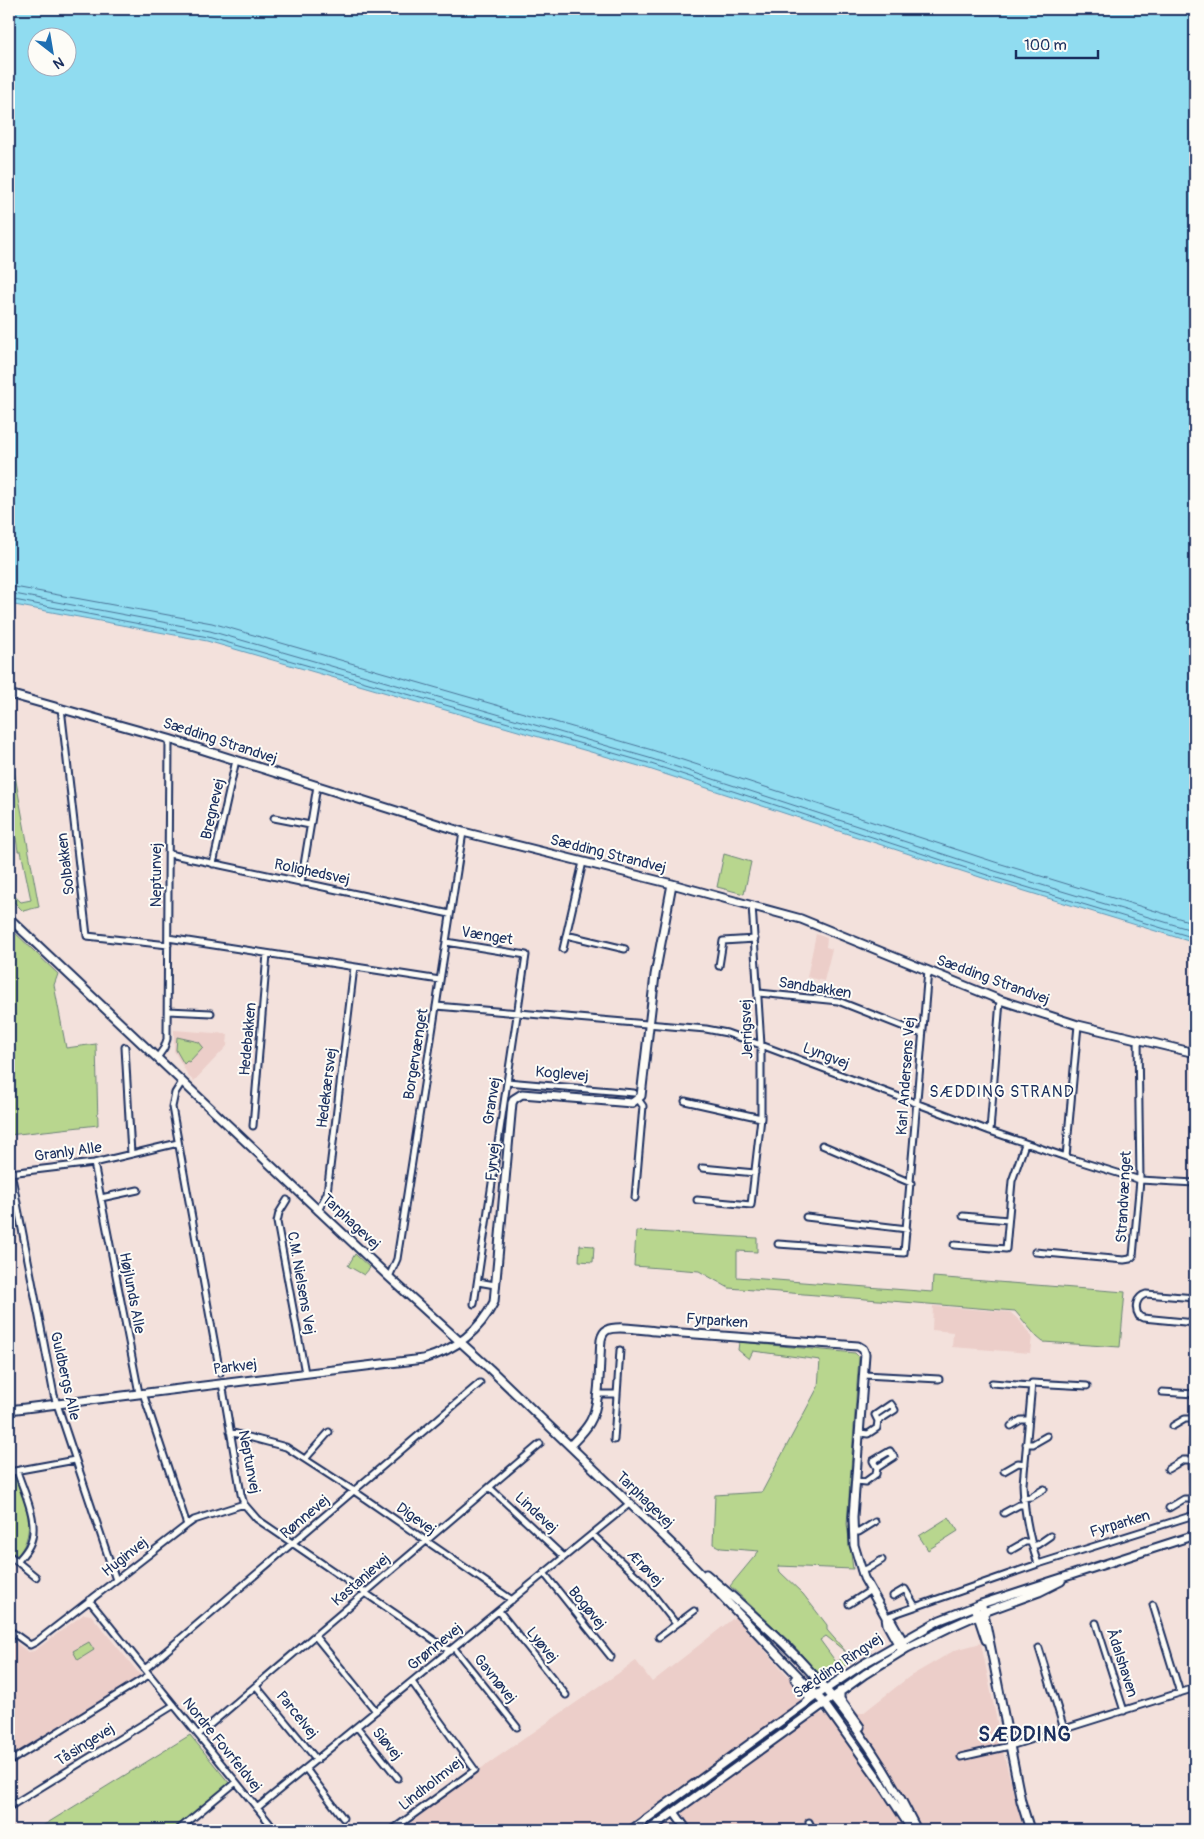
<svg xmlns="http://www.w3.org/2000/svg" width="1204" height="1839" font-family="Pangolin,sans-serif">
<style>
.built{fill:#eccec9}
.green{fill:#b8d68e;stroke:#6a8276}
.water{fill:#90dcf0;stroke:#6197b6;fill-rule:evenodd}
.lines{fill:none;stroke-linecap:round;stroke-linejoin:round}
.shore{stroke:#4a7498;stroke-width:1}
.street-casing{stroke:#1b2f5e;stroke-width:9}
.secondary-casing{stroke:#1b2f5e;stroke-width:11}
.street{stroke:#fdfcf7;stroke-width:5}
.secondary{stroke:#fdfcf7;stroke-width:7}
.labels{text-anchor:middle;dominant-baseline:central;stroke-width:4;stroke-linejoin:round;paint-order:stroke}
.street-label{font-size:15px;fill:#1b2f5e;stroke:#fdfcf7}
.neighbourhood-label{font-size:16px;letter-spacing:1px;fill:#1b2f5e;stroke:#fdfcf7}
.district-label{font-size:20px;font-weight:bold;letter-spacing:1px;fill:#1b2f5e;stroke:#fdfcf7}
</style>
<rect width="100%" height="100%" fill="#f3e1dc"/>
<filter id="ink" filterUnits="userSpaceOnUse"><feTurbulence type="fractalNoise" baseFrequency=".02" numOctaves="2"/><feDisplacementMap in="SourceGraphic" scale="10" xChannelSelector="R" yChannelSelector="G"/><feConvolveMatrix kernelMatrix="1 2 1 2 8 2 1 2 1" color-interpolation-filters="sRGB"/></filter>
<g filter="url(#ink)">
<path class="built" d="M816,934L827,938L826,947L832,949L824,981L807,977Z
M174,1030L228,1034L227,1046L194,1081L189,1077L174,1051Z
M933,1306L1010,1312L1020,1321L1032,1337L1030,1353L952,1347L953,1332L932,1330Z
M84,1614L91,1615L146,1682L9,1766V1646L15,1642L28,1652L34,1651Z
M735,1617L809,1699L624,1830H400L473,1774L636,1661L652,1682Z
M981,1643L1004,1756L1024,1830H686L690,1827L682,1816L684,1809L817,1714L863,1713L909,1677L955,1650Z"/>
<path class="green" d="M9,743L39,907L23,911L9,897V891L21,902L31,900L21,851H18L16,838L9,831Z
M724,854L751,862L744,894L717,887Z
M9,927L58,974L54,985L66,1048L96,1044L98,1125L9,1135Z
M177,1037L199,1042L203,1047L189,1062L187,1061L184,1064L176,1050Z
M636,1231L757,1238V1252L737,1251V1277L932,1292L933,1277L1125,1292L1120,1347L1043,1342L1037,1337L1015,1311L729,1288L699,1271L634,1266Z
M580,1245L594,1246L593,1262L579,1261Z
M355,1254L370,1268L364,1275L348,1266Z
M739,1342L855,1353L859,1357L847,1524L853,1569L778,1566L780,1572L803,1594L827,1625V1630L847,1653L826,1636L820,1640L836,1662L843,1658L855,1660L826,1676L820,1675L793,1645L730,1586L759,1551L721,1548L713,1544L715,1495L762,1492L818,1387L820,1360L753,1351L749,1359L738,1350Z
M9,1476H12L16,1478C25,1505 38,1529 18,1555H14L9,1551Z
M949,1517L958,1531L928,1550L919,1536Z
M89,1642L94,1650L78,1660L73,1651Z
M190,1735L230,1784L172,1830H140L138,1828L124,1826L119,1830H36Z"/>
<path class="water" d="M9,9H1195V943L992,881L646,768L207,641L9,604ZM38,38H68V68H38Z"/>
<g class="lines">
<path class="shore" d="M9,586L212,623L652,750L998,863L1195,923
M9,593L210,631L649,758L995,871L1195,931
M9,599L208,637L648,763L993,877L1195,938"/>
<g class="street-casing">
<path id="street" d="M61,708L87,936L168,945
M274,818L310,825
M169,854L450,914
M213,864L236,760
M301,883L317,786
M566,935L625,949
M168,938L440,980
M446,942L526,955L474,1304
M563,949L583,862
M719,966L723,941L755,939
M759,993L838,1001L922,1034
M436,1006L706,1029L727,1033L761,1045L990,1131L1066,1157L1140,1180L1195,1183
M168,1011L211,1013
M125,1047L131,1154
M157,1058L164,1048L167,1039L169,739
M182,1082L175,1093L172,1107L220,1373
M507,1082L634,1093
M685,1101L761,1118
M253,1126L267,954
M990,1131L1000,1000
M822,1145L911,1183
M1066,1157L1078,1025
M94,1163L139,1393
M702,1168L755,1173
M11,1172L54,1395L116,1580
M9,1173L94,1163L178,1143
M101,1198L138,1190
M635,1198L643,1106L638,1099
M287,1200L279,1213L277,1222L305,1373
M697,1200L751,1205L761,1118V1045L752,905
M318,1211L327,1193L354,967
M963,1216L1008,1220
M806,1217L907,1229
M778,1244L904,1253L928,970
M954,1245L1006,1249L1012,1181L1025,1144
M1035,1252L1124,1260L1130,1259L1133,1256L1140,1180L1138,1039
M389,1277L397,1259L463,832
M478,1282L495,1285
M1195,1298L1146,1294C1136,1297 1134,1308 1139,1316L1143,1318L1195,1323
M864,1375L939,1379
M222,1383L241,1494L244,1504L257,1519L450,1651
M992,1383L1031,1386
M1162,1392L1195,1394
M143,1393L187,1525
M597,1394H617
M1011,1426L1021,1420H1028
M1173,1426L1185,1419H1195
M230,1432L286,1447L354,1491L512,1600
M860,1433L868,1434L877,1428L878,1421L895,1410L891,1404L875,1415L878,1421
M614,1440L620,1350
M1026,1444H1033L1047,1436
M305,1459L329,1432
M1168,1469L1183,1460H1192
M17,1471C24,1493 41,1524 29,1546C26,1552 21,1557 17,1562
M1004,1471L1018,1463L1025,1464
M9,1472L75,1460
M856,1481L865,1482L876,1474L877,1468L894,1457L890,1451L873,1461L877,1468
M490,1488L564,1557
M1023,1498L1031,1497L1044,1489
M1169,1508L1184,1499H1193
M1004,1513L1019,1505H1024
M853,1532H859L875,1522
M592,1534L644,1583L676,1624
M1032,1545H1037L1050,1536
M1011,1550L1025,1542H1031
M9,1555L36,1577
M1038,1564L1194,1515L1192,1460L1195,1412
M861,1570L867,1569L882,1560
M544,1573L611,1657
M893,1596L905,1589L915,1606
M89,1600L275,1830
M849,1604L871,1590
M1153,1605L1180,1693
M499,1611L566,1695
M886,1617L1038,1564C1029,1538 1024,1513 1023,1484L1032,1383L1087,1386
M1096,1623L1124,1711
M9,1630L30,1645L36,1642L187,1525L194,1520L244,1504
M315,1636L376,1711
M659,1637L694,1611
M454,1648L517,1727
M1039,1648L1064,1729
M145,1669L480,1383
M256,1686L317,1760
M357,1727L398,1778
M198,1735L540,1444
M961,1757L1010,1746L1195,1688
M9,1762L149,1675
M306,1769L343,1818
M9,1807L174,1705
M257,1808L629,1504
M809,1822L813,1830
M178,1830L236,1782
M392,1830L475,1770L412,1682"/>
</g>
<g class="secondary-casing">
<path id="secondary" d="M9,694L169,739L463,832L672,884L801,919L1000,1000L1078,1025L1195,1053
M9,918L389,1277L490,1369L674,1546L824,1703L882,1784L912,1830
M9,1410L423,1359C455,1350 479,1332 494,1302L512,1103L514,1099L522,1094L632,1103L641,1096L655,975L672,884
M570,1446C577,1438 585,1431 590,1422C601,1404 599,1361 601,1340C602,1335 603,1332 607,1330C616,1325 644,1330 655,1331L858,1346L863,1349L865,1354L853,1517L854,1545L864,1578L886,1617L887,1624L902,1651
M706,1574C732,1596 758,1619 783,1643C838,1697 883,1761 917,1830
M983,1609L1021,1801L1030,1830
M976,1610L986,1640
M886,1617L891,1620L904,1643
M795,1679L806,1691L810,1700
M840,1691V1699L860,1727
M674,1812L687,1830
M631,1830L817,1695L863,1664L940,1620L981,1604L1195,1535
M649,1830L865,1674L907,1648L948,1628L984,1612L1039,1592L1061,1581"/>
</g>
<use href="#street" class="street"/>
<use href="#secondary" class="secondary"/>
</g>
</g>
<g class="labels">
<g class="street-label">
<text transform="translate(220 741) rotate(18)">Sædding Strandvej</text>
<text transform="translate(213 809) rotate(-77)">Bregnevej</text>
<text transform="translate(608 854) rotate(14)">Sædding Strandvej</text>
<text transform="translate(66 864) rotate(-97)">Solbakken</text>
<text transform="translate(312 872) rotate(12)">Rolighedsvej</text>
<text transform="translate(156 875) rotate(-90)">Neptunvej</text>
<text transform="translate(487 936) rotate(9)">Vænget</text>
<text transform="translate(993 980) rotate(20)">Sædding Strandvej</text>
<text transform="translate(815 988) rotate(9)">Sandbakken</text>
<text transform="translate(747 1029) rotate(-92)">Jerrigsvej</text>
<text transform="translate(248 1039) rotate(-85)">Hedebakken</text>
<text transform="translate(416 1054) rotate(-81)">Borgervænget</text>
<text transform="translate(826 1056) rotate(21)">Lyngvej</text>
<text transform="translate(562 1074) rotate(5)">Koglevej</text>
<text transform="translate(906 1076) rotate(-86)">Karl Andersens Vej</text>
<text transform="translate(327 1088) rotate(-83)">Hedekærsvej</text>
<text transform="translate(492 1101) rotate(-81)">Granvej</text>
<text transform="translate(68 1152) rotate(-8)">Granly Alle</text>
<text transform="translate(493 1162) rotate(-85)">Fyrvej</text>
<text transform="translate(1124 1197) rotate(-87)">Strandvænget</text>
<text transform="translate(351 1222) rotate(43)">Tarphagevej</text>
<text transform="translate(301 1283) rotate(80)">C.M. Nielsens Vej</text>
<text transform="translate(132 1293) rotate(79)">Højlunds Alle</text>
<text transform="translate(717 1321) rotate(4)">Fyrparken</text>
<text transform="translate(235 1367) rotate(-7)">Parkvej</text>
<text transform="translate(65 1376) rotate(77)">Guldbergs Alle</text>
<text transform="translate(249 1462) rotate(79)">Neptunvej</text>
<text transform="translate(645 1500) rotate(44)">Tarphagevej</text>
<text transform="translate(536 1513) rotate(43)">Lindevej</text>
<text transform="translate(305 1517) rotate(-40)">Rønnevej</text>
<text transform="translate(416 1519) rotate(35)">Digevej</text>
<text transform="translate(1120 1524) rotate(-17)">Fyrparken</text>
<text transform="translate(125 1557) rotate(-38)">Huginvej</text>
<text transform="translate(645 1568) rotate(46)">Ærøvej</text>
<text transform="translate(361 1580) rotate(-41)">Kastanievej</text>
<text transform="translate(587 1608) rotate(51)">Bogøvej</text>
<text transform="translate(542 1645) rotate(51)">Lyøvej</text>
<text transform="translate(435 1647) rotate(-39)">Grønnevej</text>
<text transform="translate(1122 1663) rotate(72)">Ådalshaven</text>
<text transform="translate(838 1666) rotate(-34)">Sædding Ringvej</text>
<text transform="translate(495 1679) rotate(51)">Gavnøvej</text>
<text transform="translate(297 1715) rotate(51)">Parcelvej</text>
<text transform="translate(387 1744) rotate(51)">Siøvej</text>
<text transform="translate(85 1745) rotate(-32)">Tåsingevej</text>
<text transform="translate(222 1745) rotate(51)">Nordre Fovrfeldvej</text>
<text transform="translate(431 1784) rotate(-38)">Lindholmvej</text>
</g>
<g class="neighbourhood-label">
<text x="1002" y="1092">SÆDDING STRAND</text>
</g>
<g class="district-label">
<text x="1025" y="1734">SÆDDING</text>
</g>
</g>
<rect width="1204" height="1839" fill="none" stroke="#fdfcf7" stroke-width="30"/>
<rect x="15" y="15" width="1174" height="1809" fill="none" stroke="#1b2f5e" stroke-width="2" filter="url(#ink)"/>
<g transform="translate(52 52) rotate(149)"><circle r="24" fill="#fdfcf7" stroke="#a3aaba"/>
<path d="M0-4L9 19L0 12L-9 19Z" fill="#1f6fb2"/>
<text y="-8" font-size="14" font-weight="bold" text-anchor="middle" fill="#1b2f5e">N</text>
</g>
<path d="M1016 50v8h82v-8" fill="none" stroke="#1b2f5e" stroke-width="2.5"/>
<text x="1024" y="50" font-size="15" fill="#1b2f5e" stroke="#fdfcf7" stroke-width="4" paint-order="stroke">100 m</text>
</svg>
